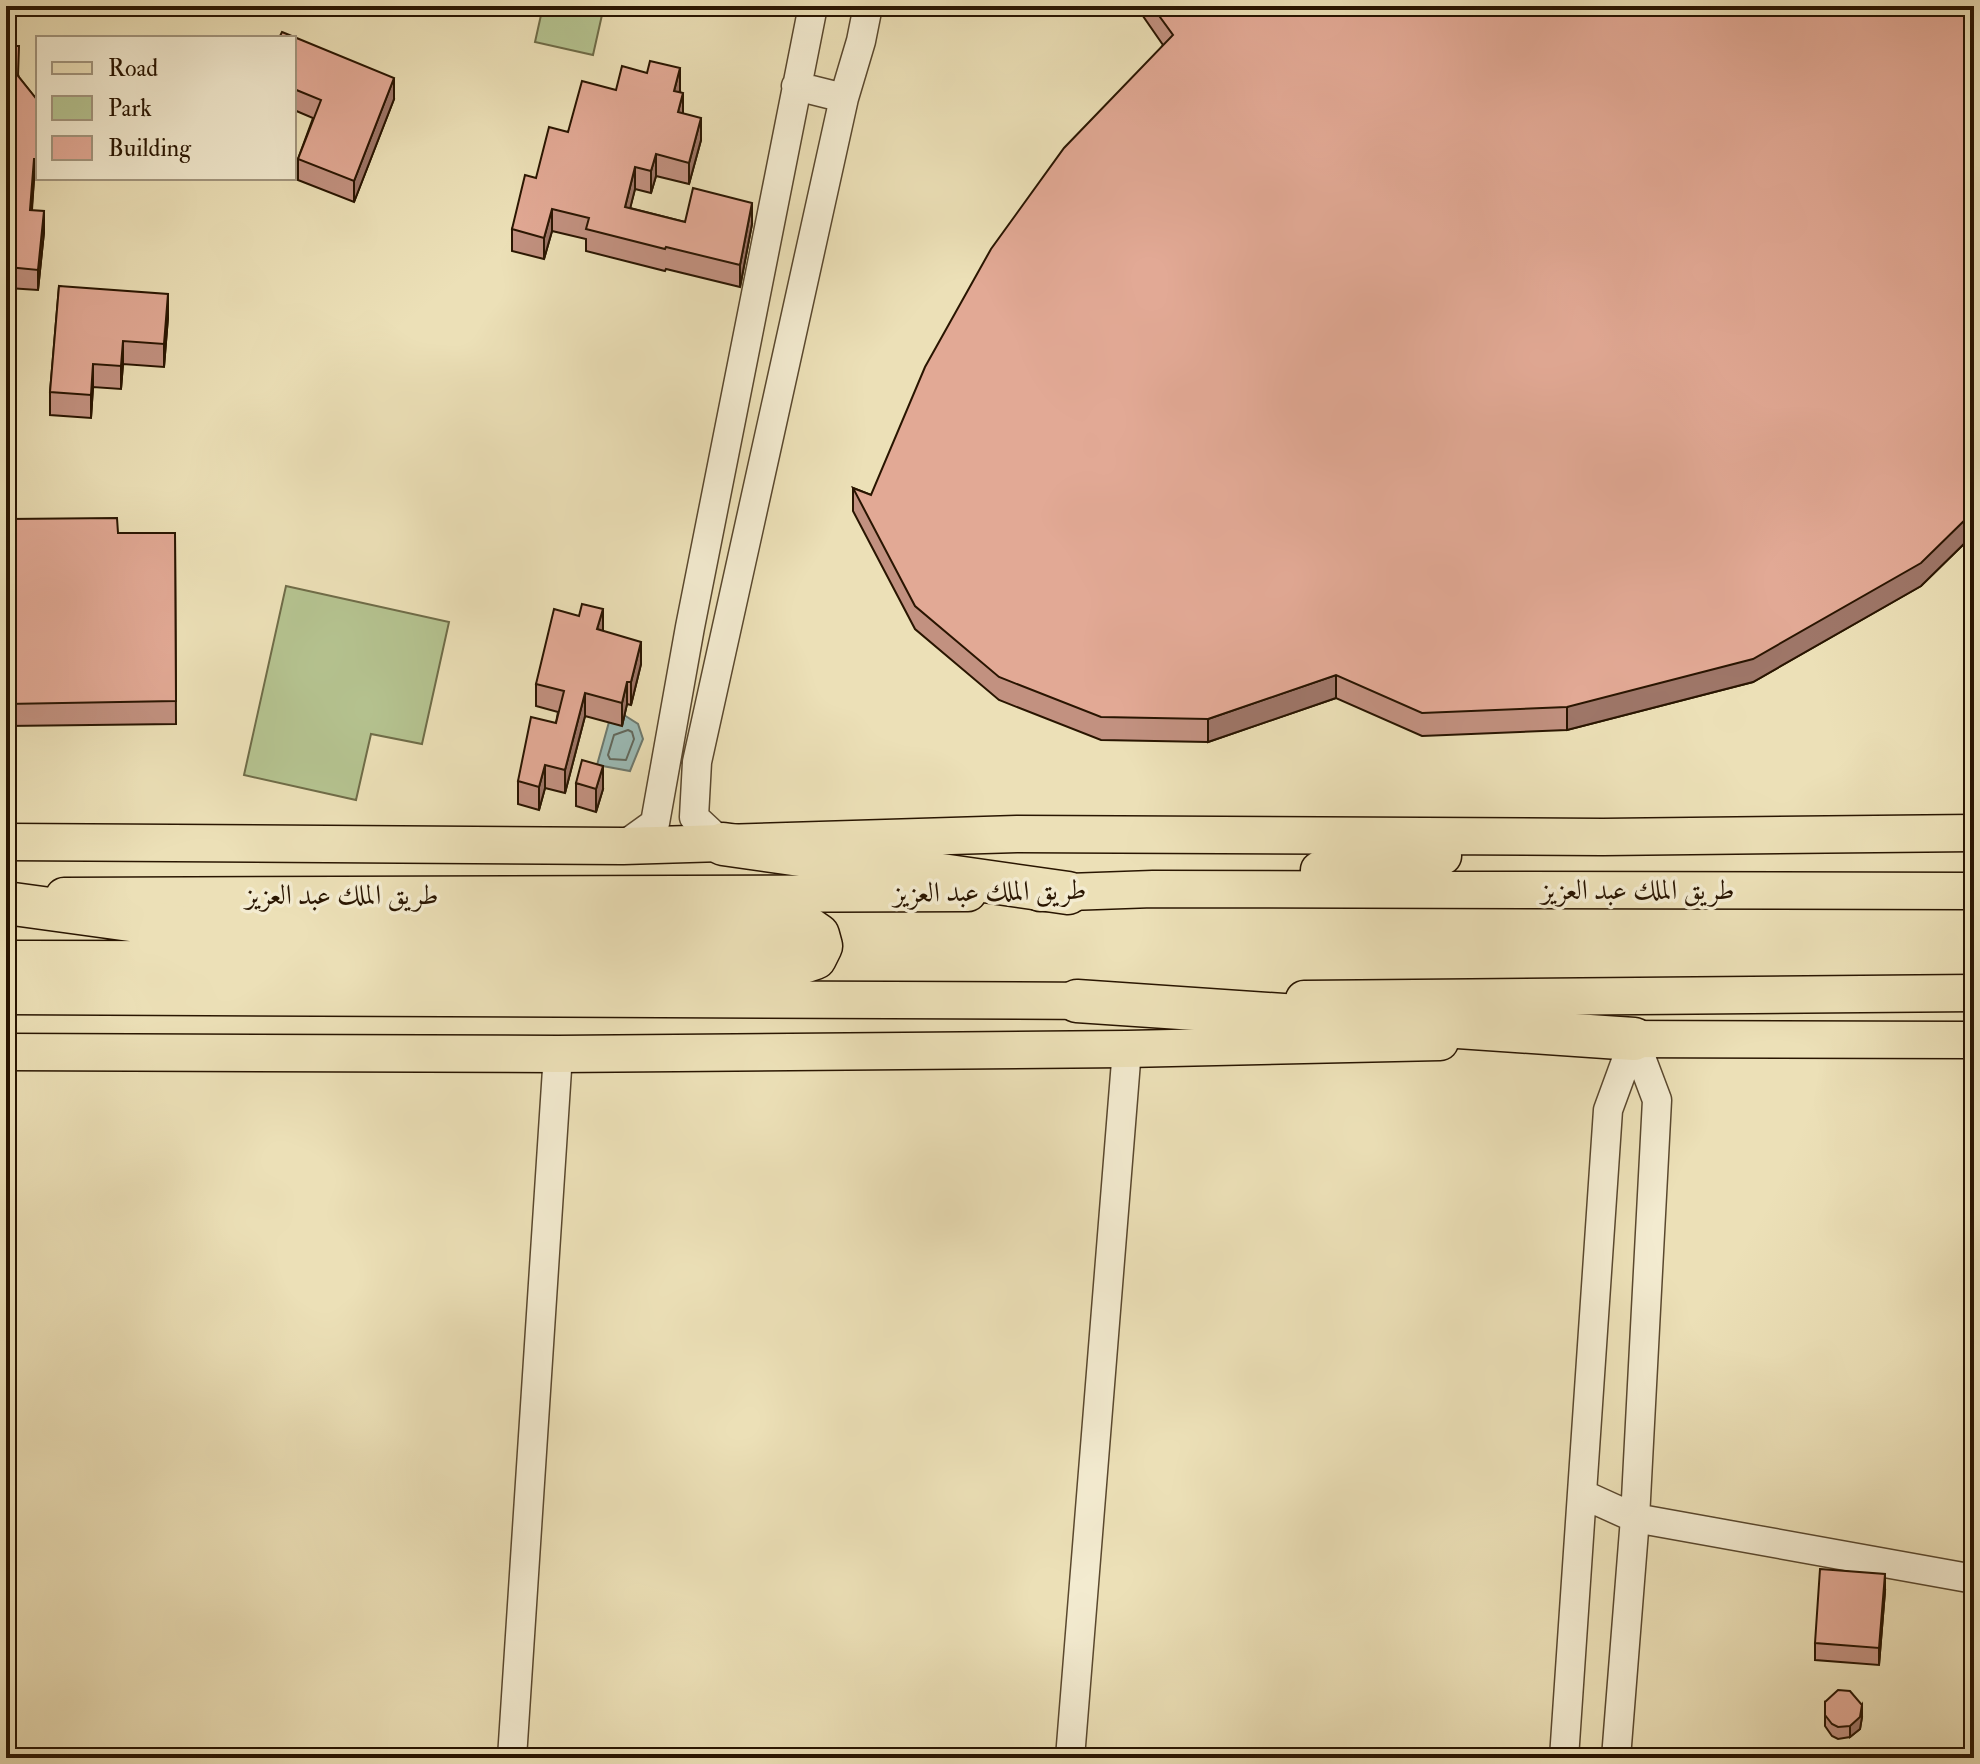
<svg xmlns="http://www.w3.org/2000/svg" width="1980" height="1764" font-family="'IM FELL Double Pica',Amiri,serif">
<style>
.green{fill:#b5c390;stroke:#6f6c48;stroke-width:2}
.water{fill:#9bbbb6;stroke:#6d796e;stroke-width:2}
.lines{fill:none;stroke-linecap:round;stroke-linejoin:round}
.shore{stroke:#62685c;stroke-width:2}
.minor-casing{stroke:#5a482e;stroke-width:31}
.major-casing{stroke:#291501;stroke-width:39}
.highway-casing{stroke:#291501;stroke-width:45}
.minor{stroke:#f3ebd0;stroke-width:28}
.major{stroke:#ece0b7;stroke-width:36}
.highway{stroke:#ece0b7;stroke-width:42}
.wall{fill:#c29180;stroke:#291501;stroke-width:2}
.shaded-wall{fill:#9e7668;stroke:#291501;stroke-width:2}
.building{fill:#e2a995;stroke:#291501;stroke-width:2}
.labels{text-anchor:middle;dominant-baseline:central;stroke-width:7;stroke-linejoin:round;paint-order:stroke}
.street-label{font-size:28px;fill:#291501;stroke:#f3ebd0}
</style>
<rect width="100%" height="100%" fill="#ece0b7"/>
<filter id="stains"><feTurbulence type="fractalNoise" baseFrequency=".0025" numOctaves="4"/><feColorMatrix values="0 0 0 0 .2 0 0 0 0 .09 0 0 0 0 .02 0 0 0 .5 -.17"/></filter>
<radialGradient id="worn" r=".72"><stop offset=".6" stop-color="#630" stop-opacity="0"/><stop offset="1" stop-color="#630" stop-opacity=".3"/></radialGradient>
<path class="green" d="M543,6H604L593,55L535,42Z
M286,586L449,622L422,744L371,734L356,800L244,775Z"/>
<path class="water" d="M624,715L638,724L643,739L630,771L597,765L609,722Z"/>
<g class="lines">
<path class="shore" d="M628,730L632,732L634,739L626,760L610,759L608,755L614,735Z"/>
<g class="minor-casing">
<path id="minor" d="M796,86L844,98
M723,844L694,817L697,762L844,98L861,41L868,6
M623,846L655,823L690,627L813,6
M1582,1494L1635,1518L1974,1579
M512,1758L558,1054
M1070,1758L1127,1049
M1564,1758L1608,1110L1634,1039
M1616,1758L1635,1518L1657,1100L1634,1039"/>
</g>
<g class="major-casing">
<path id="major" d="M6,842L623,846L1017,834L1603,837L1974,833
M1319,870L1443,856
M1040,893L1153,889L1974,891
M64,896L968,893
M6,996L1104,1001
M1304,999L1974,993
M1607,1039L1974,1040
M6,1052L558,1054L1127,1049L1440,1042"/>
</g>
<g class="highway-casing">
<path id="highway" d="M723,844L1068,893
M6,903L196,929L285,931L805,926L818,935L821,946L815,958L800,963L6,962
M1077,1001L1634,1039"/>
</g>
<use href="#minor" class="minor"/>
<use href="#major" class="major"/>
<use href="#highway" class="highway"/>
</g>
<path class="wall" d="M1136,6H1974V534L1921,586L1753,682L1567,730L1422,736L1336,698L1208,742L1101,740L999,700L915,629L853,511V488L871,495L1163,45Z
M294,38L394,99L354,202L298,180V159L313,118L294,110Z
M6,46L19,77L38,101V178H47V180L34,179L32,210L44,232L38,290L8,288V275H6Z
M616,90H680L683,113L701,140L689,184L656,176L651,193L635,189L630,208L685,222L752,224L740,287L666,269L665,271L586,251V239L552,231L544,259L512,251V229L536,178L568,132Z
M59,286L168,317L164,367L123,364L121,389L93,387L91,418L50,415V392Z
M175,533L176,724L6,726V535Z
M579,616L603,631L641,664L631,705L627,704L622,726L585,716L565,793L545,788L539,810L518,804V781L556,723L558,712L536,706V684Z
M576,783L603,789L596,812L576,806Z
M1885,1591L1879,1665L1815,1660V1643Z
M1825,1702L1862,1717L1860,1729L1850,1737L1838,1739L1832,1736L1825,1726Z"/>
<path class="shaded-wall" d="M680,68V90L674,113V91Z
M394,78V99L354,202V181Z
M683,93V115L678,112Z
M701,118V140L689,184V163Z
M656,154V176L651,193V171Z
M34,159V179L30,230V210Z
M635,167V189L625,229V207Z
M752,203V224L740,287V265Z
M552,209V231L544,259V238Z
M44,211V232L38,290V270Z
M168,294V317L164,367V344Z
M123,341V364L121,389V366Z
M93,364V387L91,418V395Z
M1974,511V534L1921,586L1753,682L1567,730V707Z
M603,609V632L597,629Z
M641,642V664L631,705V682Z
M1336,675V698L1208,742V719Z
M627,682V704L622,726V703Z
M585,693V716L565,793V770Z
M545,765V788L539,810V787Z
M603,766V789L596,812V789Z
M1885,1574V1591L1879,1665V1648Z
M1862,1705V1717L1860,1729L1850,1737V1726Z"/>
<path class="building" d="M1152,6H1974V511L1921,563L1753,659L1567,707L1422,713L1336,675L1208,719L1101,717L999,677L915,606L853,488L871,495L925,367L991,249L1064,148L1173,35Z
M282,32L394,78L354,181L298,159L321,100L294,89V38H279Z
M6,46H19L18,76L38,101V159H34L30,210L44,211L38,270L8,267L9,254H6Z
M650,61L680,68L674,91L683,93L678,112L701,118L689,163L656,154L651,171L635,167L625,207L685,222L693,188L752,203L740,265L666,247L665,249L586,229L589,218L552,209L544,238L512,229L525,175L536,178L549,127L568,132L582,81L616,90L622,66L647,73Z
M59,286L168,294L164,344L123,341L121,366L93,364L91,395L50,392Z
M117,518L118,533H175L176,701L6,704L7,519Z
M582,604L603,609L597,629L641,642L631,682H627L622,703L585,693L565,770L545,765L539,787L518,781L531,717L556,723L564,691L536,684L554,609L579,616Z
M582,760L603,766L596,789L576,783Z
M1820,1569L1885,1574L1879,1648L1815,1643Z
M1838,1690L1850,1691L1862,1705L1860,1717L1850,1726L1838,1727L1832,1724L1825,1715V1702Z"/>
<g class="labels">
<g class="street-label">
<text x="1638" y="890">طريق الملك عبد العزيز</text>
<text transform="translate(990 892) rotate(-1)">طريق الملك عبد العزيز</text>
<text x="342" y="895">طريق الملك عبد العزيز</text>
</g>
</g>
<rect width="1980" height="1764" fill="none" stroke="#ece0b7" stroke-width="32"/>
<rect x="8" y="8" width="1964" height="1748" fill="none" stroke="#291501" stroke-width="4"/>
<rect x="16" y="16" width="1948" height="1732" fill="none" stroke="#291501" stroke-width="2"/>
<rect x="36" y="36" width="260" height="144" fill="#f3ebd0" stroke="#a2957d" stroke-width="2"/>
<rect x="52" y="62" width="40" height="12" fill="#ece0b7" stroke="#a2957d" stroke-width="2"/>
<text x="108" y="76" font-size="24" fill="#291501">Road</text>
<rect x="52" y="96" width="40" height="24" fill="#b5c390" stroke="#a2957d" stroke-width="2"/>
<text x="108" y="116" font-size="24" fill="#291501">Park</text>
<rect x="52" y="136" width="40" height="24" fill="#e2a995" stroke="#a2957d" stroke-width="2"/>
<text x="108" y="156" font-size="24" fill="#291501">Building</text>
<rect width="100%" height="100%" filter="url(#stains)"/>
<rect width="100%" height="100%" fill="url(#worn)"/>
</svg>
